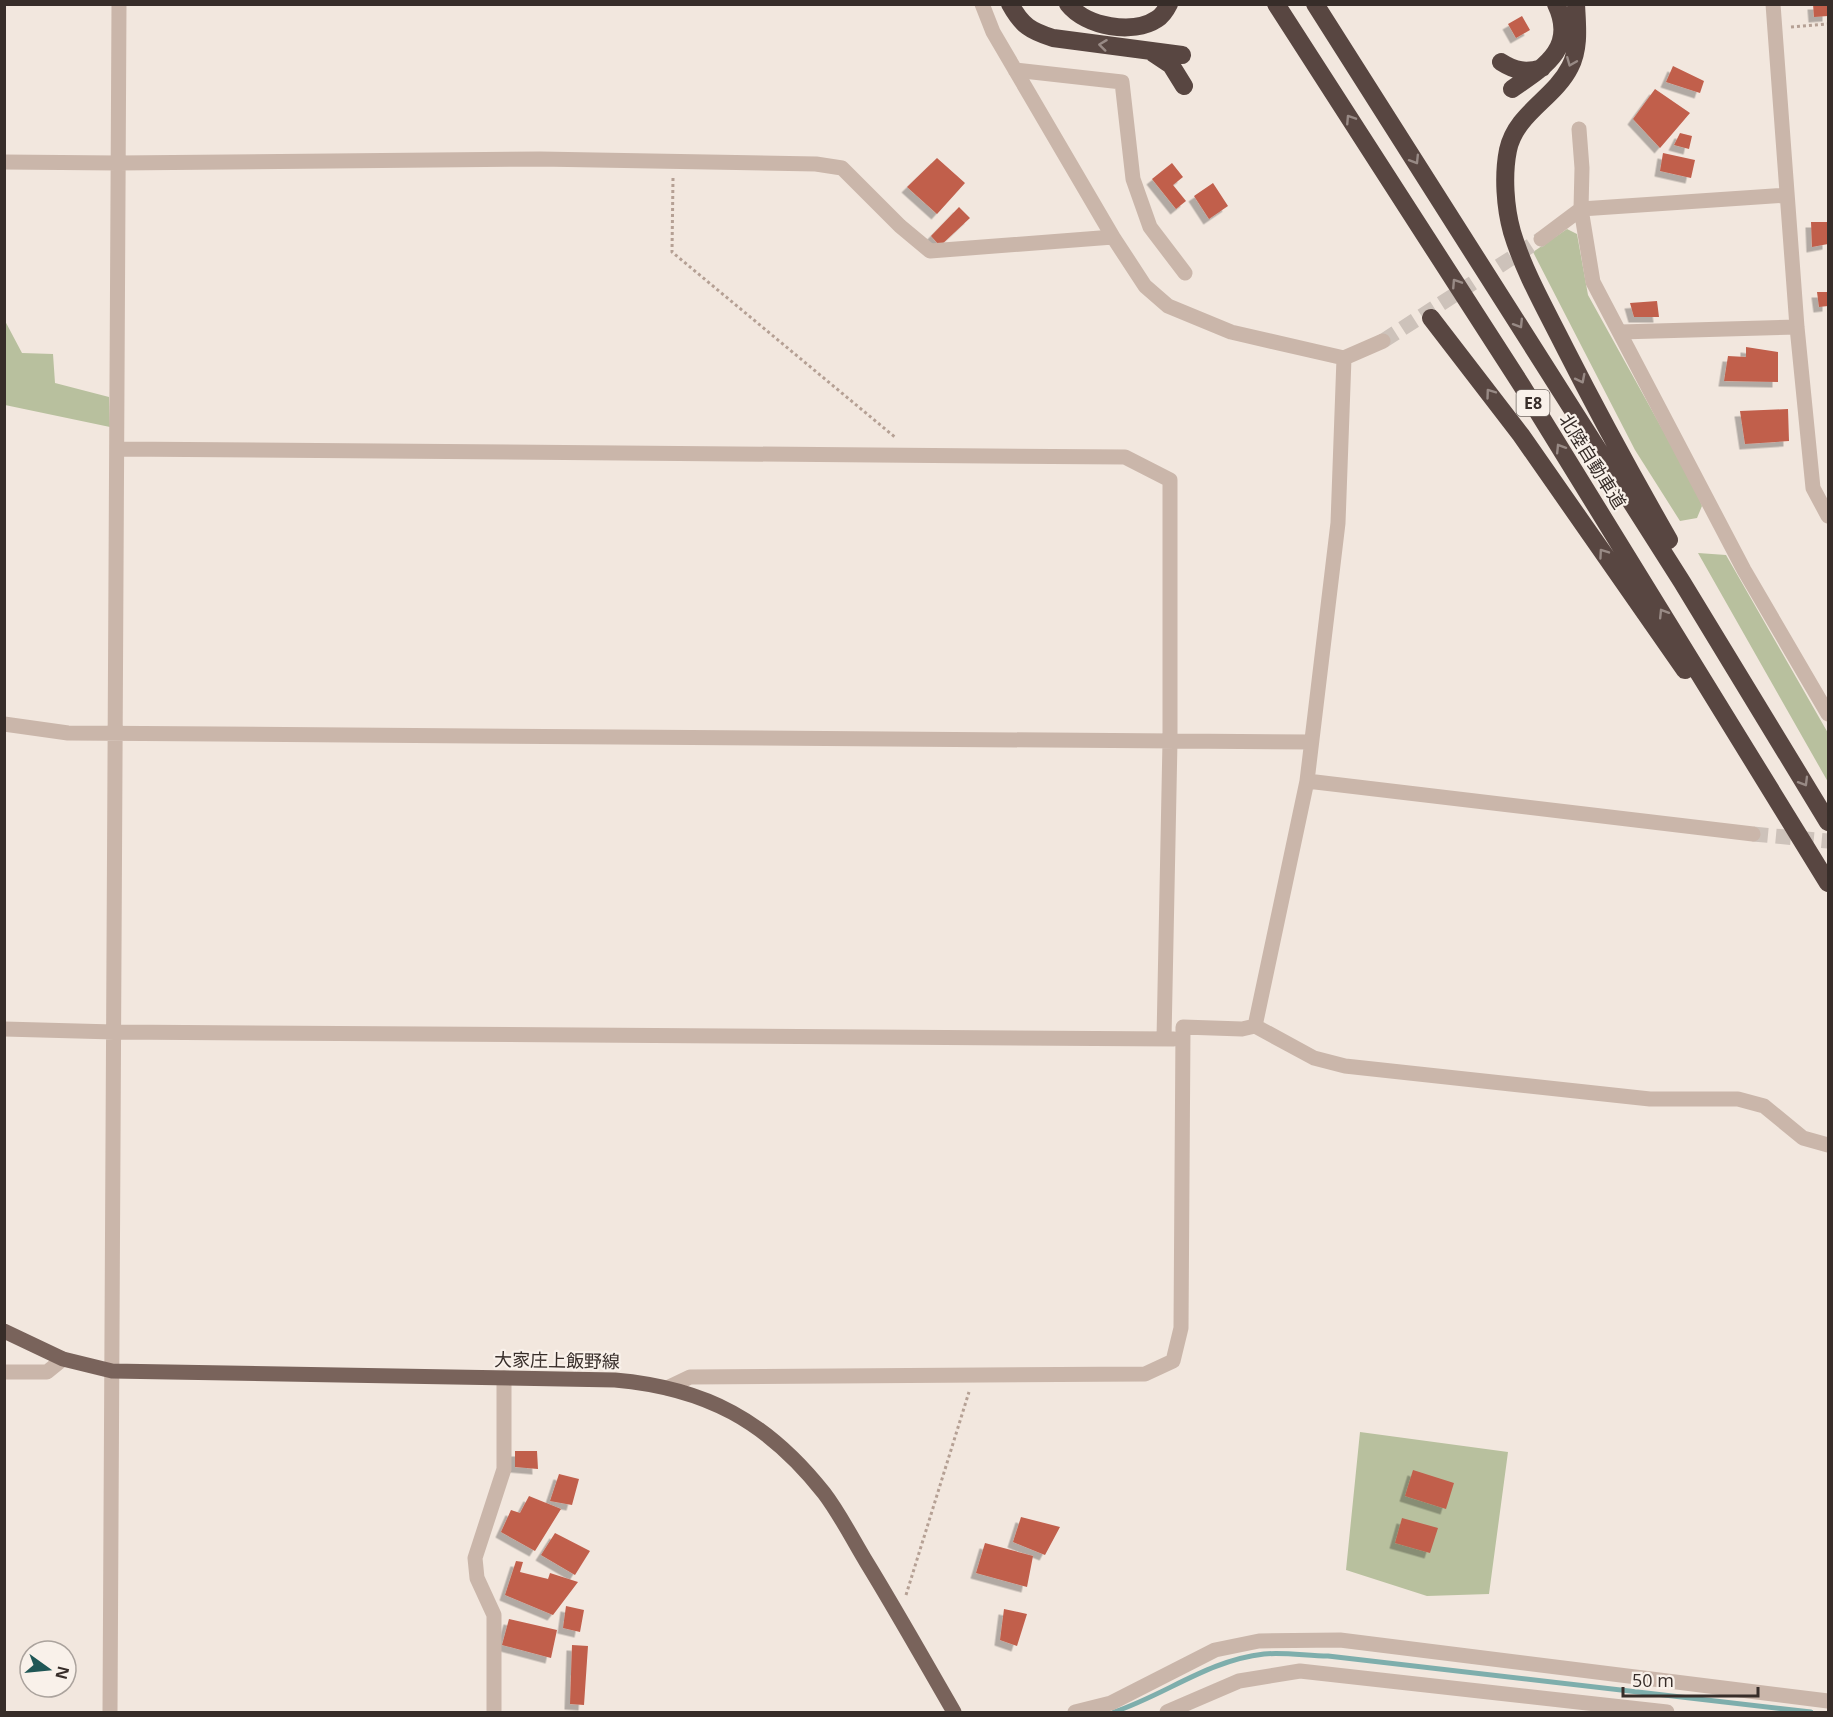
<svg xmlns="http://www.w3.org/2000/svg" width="1833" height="1717" font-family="'Open Sans','Noto Sans JP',sans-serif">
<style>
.green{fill:#b8c09e}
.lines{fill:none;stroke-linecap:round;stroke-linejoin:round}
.stream{stroke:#7eaeac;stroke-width:5}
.building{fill:#c15f4c;filter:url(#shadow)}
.minor-tunnel{stroke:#cdc2ba;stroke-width:15;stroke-dasharray:15 8;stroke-linecap:butt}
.path{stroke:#b5a094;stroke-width:3;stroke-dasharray:3 3;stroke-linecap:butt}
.minor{stroke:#cab6aa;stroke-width:15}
.major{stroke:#79635b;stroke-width:15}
.highway{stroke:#584641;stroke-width:18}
.oneway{stroke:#988a85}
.labels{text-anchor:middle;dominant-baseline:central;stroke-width:4.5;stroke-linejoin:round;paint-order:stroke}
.shield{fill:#f9f1ea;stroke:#716863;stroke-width:1.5}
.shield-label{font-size:16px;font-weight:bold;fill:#372d29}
.street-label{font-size:18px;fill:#372d29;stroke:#f9f1ea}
</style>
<defs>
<filter id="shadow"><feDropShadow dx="-5.5" dy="5.5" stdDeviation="0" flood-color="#0004"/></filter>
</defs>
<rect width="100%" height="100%" fill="#f2e7de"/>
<path class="green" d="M1567,229L1577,234L1588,295L1696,490L1702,506L1697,518L1680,521L1635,450L1533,252Z
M4,319L22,353L53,354L55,383L109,397L110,427L5,405Z
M1698,553L1726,555L1828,733V782Z
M1360,1432L1508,1452L1489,1594L1427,1596L1346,1570Z"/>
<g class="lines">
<path class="stream" d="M1114,1712C1165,1695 1209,1660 1264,1654C1285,1652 1308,1656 1328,1656L1811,1712"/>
</g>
<path class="building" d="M1813,4H1828V16L1814,17Z
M1522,16L1530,30L1516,38L1508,24Z
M1673,66L1704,81L1700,93L1666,82Z
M1655,89L1690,113L1660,148L1633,119Z
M1680,133L1692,136L1689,149L1674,145Z
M1663,153L1695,160L1691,178L1660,171Z
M937,158L965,183L937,214L907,187Z
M1172,163L1183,177L1173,185L1186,201L1176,209L1152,179Z
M1213,183L1228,206L1209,219L1194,196Z
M959,207L970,218L940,246L931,236Z
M1811,222H1828V244L1812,247Z
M1817,292H1828V306L1819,307Z
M1657,301L1659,317H1634L1630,303Z
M1746,347L1778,352V382L1724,381L1728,356L1746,357Z
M1788,409L1789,441L1745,444L1740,411Z
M515,1451H537L538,1469L515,1467Z
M1413,1470L1454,1483L1446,1509L1405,1496Z
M559,1474L579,1479L572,1505L550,1501Z
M529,1496L561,1509L535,1551L501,1532L511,1510L520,1513Z
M1021,1517L1060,1527L1045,1555L1013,1542Z
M1402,1518L1438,1528L1430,1553L1395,1543Z
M555,1533L590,1551L575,1575L541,1555Z
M985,1543L1033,1556L1027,1587L976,1573Z
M516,1561L523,1562L520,1572L548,1579L550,1573L578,1582L553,1615L505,1595Z
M566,1606L584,1610L580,1632L563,1628Z
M1004,1609L1027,1614L1017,1646L1000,1640Z
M509,1619L557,1630L551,1658L502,1645Z
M572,1645L588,1646L584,1705L570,1704Z"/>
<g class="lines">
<path class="minor-tunnel" d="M1383,341L1541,239
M1753,834L1828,841"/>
<path class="path" d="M1791,27L1828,24
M673,178L672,252L896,438
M906,1595L969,1392"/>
<path class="minor" d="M982,4L993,32L1113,237L1145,286L1168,306L1231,332L1344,358L1383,341
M1773,4L1797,327L1813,488L1828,516
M1015,70L1122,82L1133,179L1150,227L1185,273
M1579,129L1582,168L1581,209L1593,282L1744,570L1828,714
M4,162L118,163L540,159L816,164L842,168L900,226L930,251L1113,237
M1541,239L1581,209L1787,195
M1620,332L1797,327
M117,449L1125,457L1170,480V741L1164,1039
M4,724L68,733L1311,742
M1307,781L1753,834
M1255,1026L1307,781L1338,523L1344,358
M4,1029L114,1032L1174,1039
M4,1372H47L63,1359
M667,1388L690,1377L1145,1374L1173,1361L1181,1328L1183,1027L1242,1029L1255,1026L1314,1058L1345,1066L1650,1099H1738L1764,1106L1803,1138L1828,1145
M110,1712L119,4
M494,1712V1615L477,1578L475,1558L504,1469V1378
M1075,1712L1111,1703L1215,1650L1259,1641L1340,1640L1828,1701
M1167,1712L1239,1681L1300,1671L1667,1712"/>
<path class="major" d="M4,1331L63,1359L112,1371L615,1380C706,1388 767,1421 824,1493C840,1514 853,1540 867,1563C897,1612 925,1662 954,1712"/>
<path class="highway" d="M1010,4C1022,26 1031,31 1053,38L1182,55
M1068,4C1086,27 1133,35 1157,19C1162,16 1166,10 1169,4
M1276,4L1522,386L1828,883
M1315,4L1682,582L1828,822
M1576,4C1577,25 1580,48 1570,67C1554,99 1516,113 1508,150C1503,175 1505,207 1512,232C1524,272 1546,310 1565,348C1598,413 1633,477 1669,540
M1153,53L1171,65L1184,86
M1501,62C1515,71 1526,73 1542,68
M1512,89C1544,67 1577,48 1556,4
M1431,318L1521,435L1685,670"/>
</g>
<defs><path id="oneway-chevron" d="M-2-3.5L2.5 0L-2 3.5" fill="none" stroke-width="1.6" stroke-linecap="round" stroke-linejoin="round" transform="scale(1.5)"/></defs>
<g class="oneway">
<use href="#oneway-chevron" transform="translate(1103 45) rotate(-173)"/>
<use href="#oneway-chevron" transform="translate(1571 62) rotate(112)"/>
<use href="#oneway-chevron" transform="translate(1350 119) rotate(-123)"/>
<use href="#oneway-chevron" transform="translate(1415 160) rotate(58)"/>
<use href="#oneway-chevron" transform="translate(1456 283) rotate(-123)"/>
<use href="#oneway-chevron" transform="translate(1519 324) rotate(58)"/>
<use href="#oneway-chevron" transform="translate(1581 379) rotate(63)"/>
<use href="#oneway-chevron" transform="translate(1490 393) rotate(-126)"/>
<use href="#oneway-chevron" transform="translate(1560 448) rotate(-122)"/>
<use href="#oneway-chevron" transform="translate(1603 553) rotate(-125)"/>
<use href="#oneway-chevron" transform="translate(1663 613) rotate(-122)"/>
<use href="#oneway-chevron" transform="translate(1804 782) rotate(59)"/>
</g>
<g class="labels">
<rect class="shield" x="1516.5" y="390" width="33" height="26" rx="4.5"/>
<g class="shield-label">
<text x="1533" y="403">E8</text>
</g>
<g class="street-label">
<text transform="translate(1593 461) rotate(58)">北陸自動車道</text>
<text transform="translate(557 1360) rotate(1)">大家庄上飯野線</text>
</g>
</g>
<rect width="1833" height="1717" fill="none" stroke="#372d29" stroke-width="12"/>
<g transform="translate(48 1669) rotate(105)"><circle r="28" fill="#f9f1ea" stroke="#aba39d" stroke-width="1.5"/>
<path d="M0-4.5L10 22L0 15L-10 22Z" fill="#205756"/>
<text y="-9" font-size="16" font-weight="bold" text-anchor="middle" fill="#372d29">N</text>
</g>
<path d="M1623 1687v9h135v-9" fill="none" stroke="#372d29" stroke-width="3"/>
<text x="1632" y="1687" font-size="18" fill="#372d29" stroke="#f9f1ea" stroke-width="4.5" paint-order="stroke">50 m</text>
</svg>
